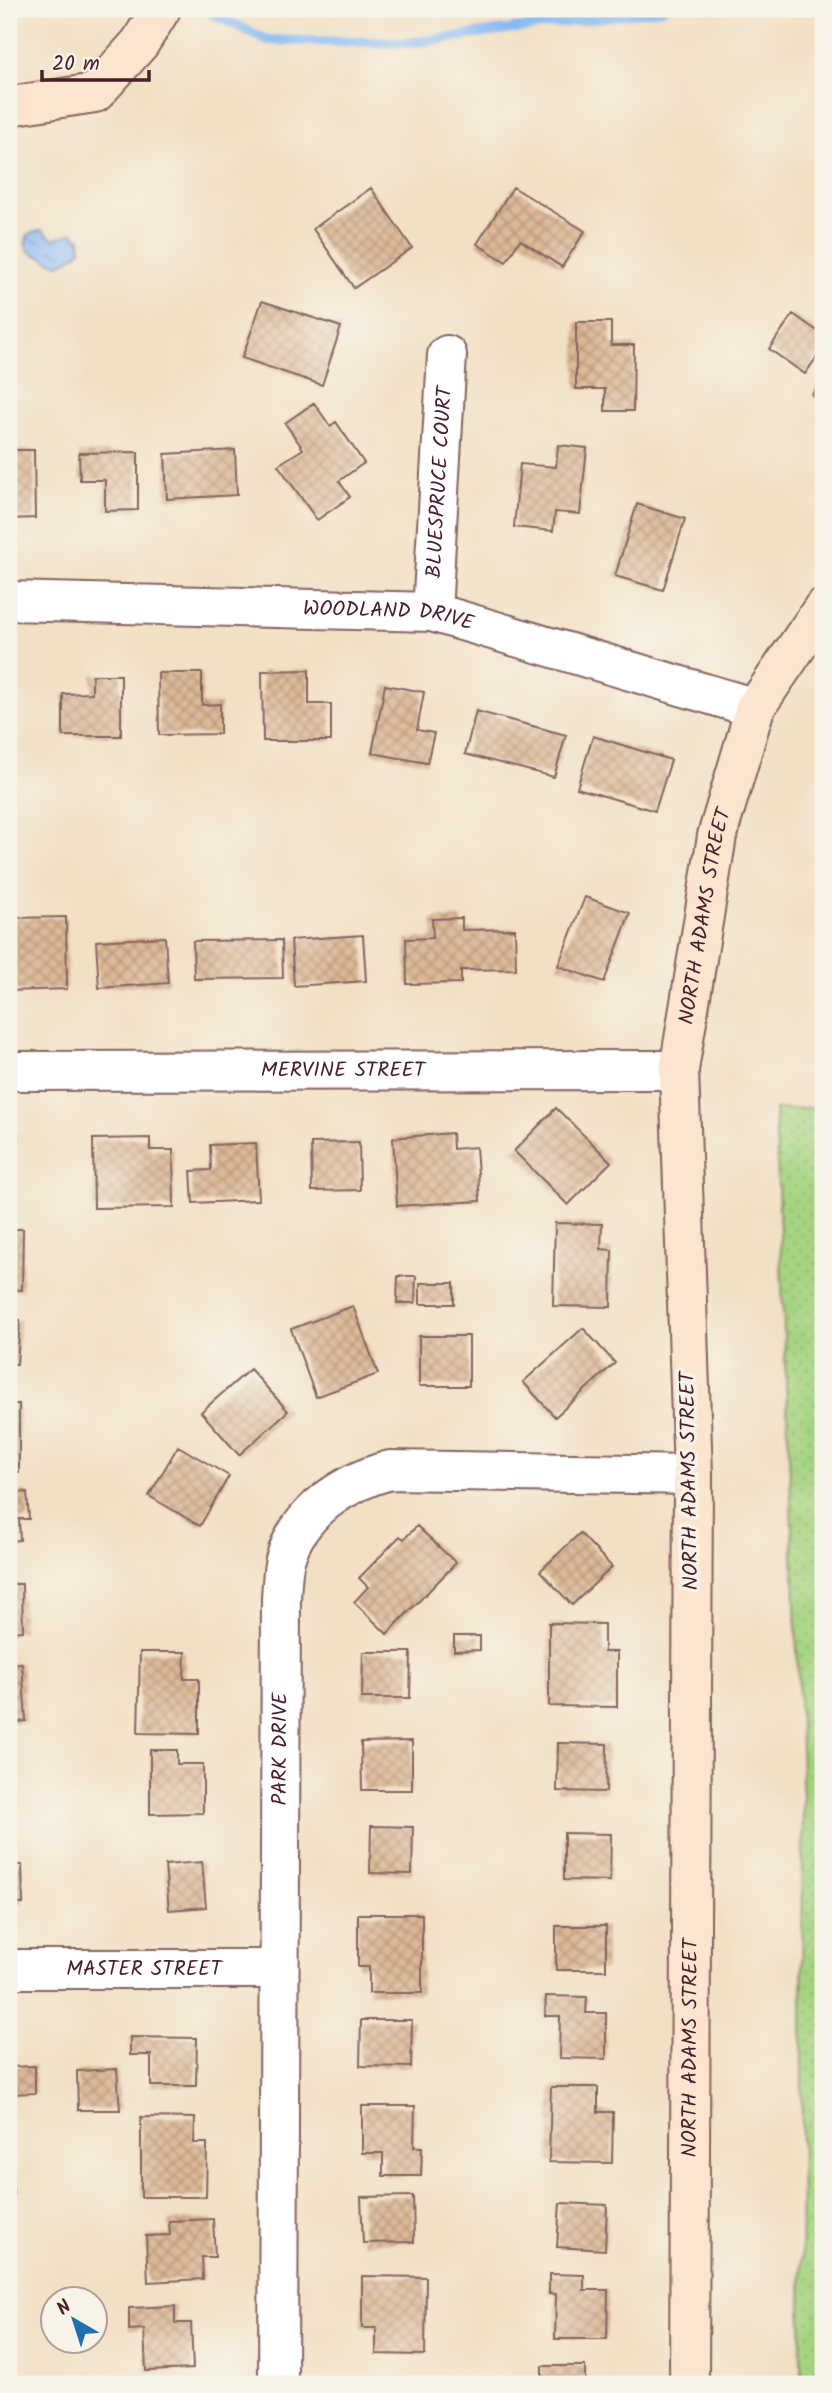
<svg xmlns="http://www.w3.org/2000/svg" width="832" height="2393" font-family="Kalam,sans-serif">
<style>
.grass{fill:url(#grass-dots);stroke:#787a56;stroke-width:2}
.water{fill:url(#water-ripples);stroke:#686c8f;stroke-width:2}
.lines{fill:none;stroke-linecap:round;stroke-linejoin:round}
.stream{stroke:#87b9f3;stroke-width:10}
.building{fill:url(#building-cross-hatch)}
.street-casing{stroke:#856361;stroke-width:42}
.secondary-casing{stroke:#856361;stroke-width:42}
.street{stroke:#fff;stroke-width:38}
.secondary{stroke:#fbe5cf;stroke-width:38}
.labels{text-anchor:middle;dominant-baseline:central;stroke-width:7;stroke-linejoin:round;paint-order:stroke}
.street-label{font-size:21px;fill:#4a1f2b;stroke:#f7f3e8}
</style>
<defs>
<pattern id="grass-dots" width="8" height="8" patternUnits="userSpaceOnUse" patternTransform="scale(1.75)"><rect width="8" height="8" fill="#a6d481"/><path d="M2 2h.1M6 6h.1" fill="none" stroke="#90b670" stroke-width="1.8" stroke-linecap="round"/></pattern>
<pattern id="water-ripples" width="26" height="14" patternUnits="userSpaceOnUse" patternTransform="scale(1.75)"><rect width="26" height="14" fill="#87b9f3"/><path d="M2 4q2-2 4 0t4 0M15 11q2-2 4 0t4 0" fill="none" stroke="#7096c5"/></pattern>
<pattern id="building-cross-hatch" width="8" height="8" patternUnits="userSpaceOnUse" patternTransform="scale(1.75)"><rect width="8" height="8" fill="#ddb997"/><path d="M0 0l8 8M0 8l8-8" fill="none" stroke="#b5967b"/></pattern>
</defs>
<rect width="100%" height="100%" fill="#f7f3e8"/>
<filter id="ink" filterUnits="userSpaceOnUse"><feTurbulence type="fractalNoise" baseFrequency=".0143" numOctaves="2"/><feDisplacementMap in="SourceGraphic" scale="14" xChannelSelector="R" yChannelSelector="G"/><feConvolveMatrix kernelMatrix="1 2 1 2 8 2 1 2 1" color-interpolation-filters="sRGB"/></filter>
<filter id="wash" filterUnits="userSpaceOnUse"><feTurbulence type="fractalNoise" baseFrequency=".00686" numOctaves="4" result="noise"/><feDisplacementMap in="SourceGraphic" scale="28" xChannelSelector="R" yChannelSelector="G"/><feGaussianBlur stdDeviation="1.57" result="paint"/><feColorMatrix in="noise" values="0 0 0 0 0 0 0 0 0 0 0 0 0 0 0 0 0 1.4 0 .05"/><feComposite in="paint" operator="in"/></filter>
<g filter="url(#wash)">
<rect width="100%" height="100%" fill="#f2e0c4"/>
<path class="grass" d="M823,1107V2384H801L803,1798L775,1110Z"/>
<path class="water" d="M42,230L53,239L73,233L80,239L81,250L75,256L58,265C50,263 48,259 41,257C28,252 22,250 28,234Z"/>
<g class="lines">
<path class="stream" d="M203,9L267,40L409,43L663,9"/>
</g>
<g id="blocks">
<path class="building" d="M513,187L585,231L562,267L520,240L506,262L477,244Z
M371,188L412,248L354,288L313,229Z
M262,301L341,327L322,385L242,358Z
M793,314L823,335V348L805,374L769,349Z
M576,322H611V345H634L633,411H605V389H576Z
M823,378V402L812,395Z
M314,403L330,426L336,422L364,463L339,481L350,497L317,520L278,465L303,449L285,423Z
M558,445L587,448L580,514L555,512L553,531L514,527L520,464L556,467Z
M9,450H34L35,518L9,519Z
M235,450L237,495L167,499L165,454Z
M138,452V510L105,511V480H80L79,453Z
M637,504L685,519L663,590L615,576Z
M309,670V704H331V741H263L262,671Z
M158,673H202V705L220,704V734L159,735Z
M92,675H121V736H63V694L92,693Z
M385,685L424,692L417,730L434,733L427,763L372,753Z
M476,711L566,735L554,777L465,754Z
M593,736L671,760L655,811L577,788Z
M585,897L630,913L604,982L558,966Z
M66,917L67,989L9,991V918Z
M462,918V930L515,929L516,969L461,970V983L407,984L406,939L433,938L432,919Z
M363,935L366,981L294,986L291,940Z
M165,937L168,983L99,988L96,941Z
M282,940L283,978L194,979L193,941Z
M556,1108L611,1162L568,1205L514,1151Z
M9,1130H16L12,1204H9Z
M452,1133L453,1149L476,1147L480,1201L397,1206L393,1138Z
M150,1138V1150H173L174,1207L94,1208L93,1139Z
M359,1142L360,1190L312,1191L311,1143Z
M256,1143L259,1200L193,1203L191,1171L211,1170L210,1145Z
M555,1223L602,1224L601,1249L612,1250L611,1307L553,1306Z
M9,1229H23L22,1290H9Z
M398,1276H416L415,1303H397Z
M420,1283H454V1304H420Z
M353,1306L378,1374L316,1397L291,1329Z
M9,1319L20,1320L17,1364H9Z
M583,1328L615,1363L555,1417L523,1382Z
M419,1336H469V1386H419Z
M250,1369L288,1411L239,1455L201,1412Z
M9,1404H19V1472H9Z
M178,1446L229,1476L200,1526L149,1496Z
M27,1492L29,1519H19L20,1540L9,1541V1493Z
M417,1526L456,1563L387,1634L354,1602L368,1587L359,1578L400,1536L404,1539Z
M580,1533L612,1567L572,1605L540,1571Z
M9,1584H22L23,1631L9,1632Z
M549,1623L604,1624V1652H617V1707L549,1706Z
M454,1636H480V1650L454,1651Z
M140,1652H185L184,1679H199V1734L138,1733Z
M363,1652H411L410,1698H362Z
M22,1663L26,1721L9,1723V1664Z
M412,1741V1790H362L361,1742Z
M558,1743L607,1744L606,1792L557,1791Z
M150,1750H177V1764H203V1813L150,1814Z
M371,1826L413,1827L412,1874L370,1873Z
M564,1833L611,1834L610,1881L564,1880Z
M9,1846H12V1865H22L23,1904H9Z
M202,1862L206,1907L169,1910L165,1865Z
M358,1914H422V1993H369V1967H358Z
M556,1926H606V1970H556Z
M546,1996L587,1997L586,2013H606V2059L559,2058L560,2016H545Z
M361,2020H412L411,2067L360,2066Z
M130,2037L197,2038L196,2086H151V2055H130Z
M35,2066V2093L9,2094V2067Z
M117,2069L120,2110H78L77,2071Z
M551,2087H598V2112H613L612,2163L549,2162Z
M362,2106H415L414,2147H422L421,2176H383V2153H362Z
M141,2117L195,2118L194,2143H207L206,2197H141Z
M9,2157H11L14,2202H9Z
M413,2196L414,2242L363,2243L361,2197Z
M560,2203L607,2205L605,2250L557,2247Z
M213,2219L215,2257H202L203,2279L148,2282L146,2236L170,2235L169,2221Z
M549,2274L584,2275V2290H608L607,2339H555L556,2294H549Z
M362,2276L426,2277L425,2355L376,2354V2328H362Z
M175,2306V2323H191L193,2369L146,2371L144,2329L129,2330V2308Z
M542,2366H585V2384L542,2383Z"/>
</g>
</g>
<g filter="url(#ink)">
<use href="#blocks" fill-opacity="0" stroke="#856361" stroke-width="2"/>
<g class="lines">
<g class="street-casing">
<g id="street">
<path id="s1" d="M9,601L432,612L755,708"/>
<path id="s2" d="M432,612L447,355"/>
<path id="s3" d="M9,1071L679,1070"/>
<path id="s4" d="M9,1969H279"/>
<path id="s5" d="M278,2384L281,1598C282,1586 282,1571 285,1560C299,1511 345,1482 390,1470L693,1475"/>
</g>
</g>
<g class="secondary-casing">
<g id="secondary">
<path d="M9,106L95,93L140,43L161,9"/>
<path id="s6" d="M689,2384L693,1475L679,1070L717,836L755,708L823,608"/>
</g>
</g>
<use href="#street" class="street"/>
<use href="#secondary" class="secondary"/>
</g>
</g>
<g class="labels">
<g class="street-label">
<text stroke="none"><textPath href="#s2" startOffset="130">BLUESPRUCE COURT</textPath></text>
<text stroke="none"><textPath href="#s1" startOffset="380">WOODLAND DRIVE</textPath></text>
<text stroke="none"><textPath href="#s6" startOffset="1470">NORTH ADAMS STREET</textPath></text>
<text stroke="none"><textPath href="#s3" startOffset="334">MERVINE STREET</textPath></text>
<text transform="translate(690 1481) rotate(-91)">NORTH ADAMS STREET</text>
<text stroke="none"><textPath href="#s5" startOffset="635">PARK DRIVE</textPath></text>
<text stroke="none"><textPath href="#s4" startOffset="135">MASTER STREET</textPath></text>
<text stroke="none"><textPath href="#s6" startOffset="336">NORTH ADAMS STREET</textPath></text>
</g>
</g>
<rect width="832" height="2393" fill="none" stroke="#f7f3e8" stroke-width="35"/>
<g transform="translate(74 2320) rotate(321)"><circle r="33" fill="#f7f3e8" stroke="#b29e9c" stroke-width="2"/>
<path d="M0-5L12 26L0 18L-12 26Z" fill="#1f6fb2"/>
<text y="-10" font-size="19" font-weight="bold" text-anchor="middle" fill="#4a1f2b">N</text>
</g>
<path d="M42 70v10h107v-10" fill="none" stroke="#4a1f2b" stroke-width="3.5"/>
<text x="52" y="70" font-size="21" fill="#4a1f2b" stroke="#f7f3e8" stroke-width="5" paint-order="stroke">20 m</text>
</svg>
